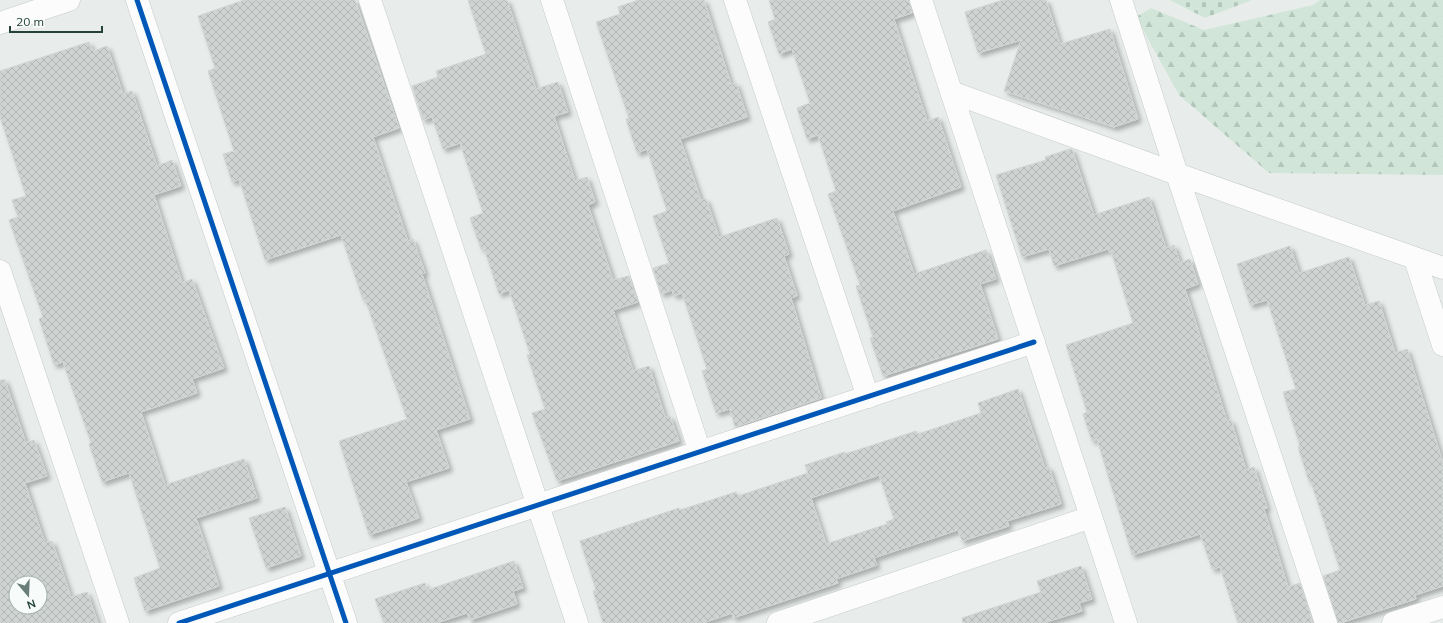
<svg xmlns="http://www.w3.org/2000/svg" width="1443" height="623" font-family="Mulish,sans-serif">
<style>
.forest{fill:url(#forest-firs)}
.cemetery{fill:url(#cemetery-stones)}
.building{fill:url(#building-cross-hatch);stroke:#d1d6d4;fill-rule:evenodd;filter:url(#shadow)}
.lines{fill:none;stroke-linecap:round;stroke-linejoin:round}
.minor-casing{stroke:#c5cac8;stroke-width:23}
.tertiary-casing{stroke:#c5cac8;stroke-width:23}
.minor{stroke:#fcfcfc;stroke-width:22}
.tertiary{stroke:#fcfcfc;stroke-width:22}
.cycleway-casing{stroke:#f7fbf9;stroke-width:8}
.cycleway{stroke:#0057b8;stroke-width:5}
</style>
<defs>
<pattern id="forest-firs" width="22" height="20" patternUnits="userSpaceOnUse"><rect width="22" height="20" fill="#d1e6d8"/><path d="M5 1l3.5 6h-7zM16 11l3.5 6h-7z" fill="#b3c6ba"/></pattern>
<pattern id="cemetery-stones" width="16" height="16" patternUnits="userSpaceOnUse"><rect width="16" height="16" fill="#d1e6d8"/><path d="M2 7V4a2 2 0 0 1 4 0v3zM10 15v-3a2 2 0 0 1 4 0v3z" fill="#b3c6ba"/></pattern>
<pattern id="building-cross-hatch" width="8" height="8" patternUnits="userSpaceOnUse"><rect width="8" height="8" fill="#cfd4d2"/><path d="M0 0l8 8M0 8l8-8" fill="none" stroke="#b2b7b5"/></pattern>
<filter id="shadow"><feDropShadow dx="3.5" dy="3.5" stdDeviation="2" flood-color="#0004"/></filter>
</defs>
<rect width="100%" height="100%" fill="#e8edeb"/>
<path class="forest" d="M1320,0H1443V175L1269,173L1179,95L1136,17L1151,8L1204,30L1313,5Z"/>
<path class="cemetery" d="M1170,0H1252L1205,18Z"/>
<path class="building" d="M244,0H355L399,128L373,137L408,241L413,239L425,273L422,274L470,419L436,430L449,468L406,482L419,518L369,535L339,441L407,419L365,299L363,300L341,235L265,260L239,179L232,182L223,154L234,151L208,71L215,68L198,16Z
M468,0H507L536,89L558,82L568,112L554,116L575,181L587,177L595,202L588,205L613,280L629,276L638,302L613,310L633,371L649,366L665,417L670,416L679,441L557,481L532,413L545,409L527,355L530,354L509,290L499,294L484,248L481,249L470,218L483,213L460,143L443,149L432,117L423,120L412,86L438,77L436,71L486,54Z
M638,0H704L731,84L736,83L747,117L680,139L701,200L706,199L719,237L777,218L789,254L784,256L797,296L791,298L821,398L735,427L730,409L716,413L702,371L707,369L682,293L674,296L672,290L661,294L653,268L669,263L653,216L667,211L647,149L637,153L626,119L629,118L596,22L620,14L618,7Z
M769,0H909L912,13L894,19L927,121L938,117L961,187L893,211L914,274L986,250L996,279L980,284L998,339L883,376L870,338L873,337L856,286L860,285L828,194L836,191L818,135L807,139L797,108L810,103L792,49L779,54L768,22L775,19Z
M1003,0H1046L1060,44L1110,29L1138,119L1114,127L1004,91L1021,40L978,53L965,12Z
M89,42L93,51L107,46L123,94L132,91L157,166L172,160L181,186L154,195L182,283L192,279L224,368L192,379L197,393L141,412L165,485L244,459L257,498L196,518L219,586L145,611L134,578L160,568L129,473L102,482L89,444L91,443L63,362L54,365L39,319L43,317L9,220L18,217L12,200L26,196L0,117V71Z
M1070,149H1072L1094,215L1149,197L1166,248L1174,245L1180,263L1190,259L1198,284L1185,289L1227,421L1231,420L1246,470L1254,467L1267,508L1264,509L1288,587L1300,583L1313,623H1238L1220,567L1212,569L1200,534L1132,555L1097,439L1092,441L1083,414L1087,412L1066,345L1133,323L1111,251L1109,252L1108,249L1054,266L1049,249L1022,257L996,175L1046,160L1045,157Z
M1290,246L1299,273L1349,257L1365,305L1379,301L1395,353L1407,349L1443,463V586L1415,595L1416,599L1340,623H1338L1323,576L1340,570L1311,482H1309L1298,447L1300,446L1283,392L1296,389L1267,300L1250,305L1237,264Z
M0,380H5L26,443L34,440L47,476L25,483L45,543L52,541L71,597L87,592L98,623H0ZM16,583H40V607H16Z
M1018,389L1045,468L1049,467L1061,504L1007,521L1009,526L962,541L958,530L874,558L877,565L836,579L838,583L733,618L732,613L703,623H603L593,591L596,590L580,541L679,508L680,510L736,492L738,496L808,473L805,465L845,452V454L916,431L918,434L981,413L978,403ZM879,475L894,519L886,522L887,524L826,544L811,498Z
M285,507L301,556L266,568L249,518Z
M514,561L523,588L513,591L517,604L470,620L467,613L436,623H384L375,599L425,583L427,590Z
M1081,566L1092,599L1079,603L1082,611L1043,623H963L962,618L1041,592L1037,581Z"/>
<g class="lines">
<g class="minor-casing">
<path id="minor" d="M370,0L577,623
M552,0L700,452
M735,0L868,397
M921,0L1126,623
M1121,0L1177,174L1326,623
M0,23L69,0
M951,92L1177,174L1443,268
M1415,259L1443,345
M0,271L118,623
M179,623L1034,342
M778,623L1091,517
M1393,623L1443,607"/>
</g>
<g class="tertiary-casing">
<path id="tertiary" d="M137,0L346,623"/>
</g>
<use href="#minor" class="minor"/>
<use href="#tertiary" class="tertiary"/>
<g class="cycleway-casing">
<path id="cycleway" d="M137,0L346,623
M179,623L1034,342"/>
</g>
<use href="#cycleway" class="cycleway"/>
</g>
<g transform="translate(28 595) rotate(161)"><circle r="19" fill="#f7fbf9" stroke="#a3b1ad"/>
<path d="M0-3L7 15L0 10L-7 15Z" fill="#697e78"/>
<text y="-6" font-size="11" font-weight="bold" text-anchor="middle" fill="#24423a">N</text>
</g>
<path d="M10 26v6h92v-6" fill="none" stroke="#24423a" stroke-width="2"/>
<text x="16" y="26" font-size="12" fill="#24423a" stroke="#f7fbf9" stroke-width="3" paint-order="stroke">20 m</text>
</svg>
